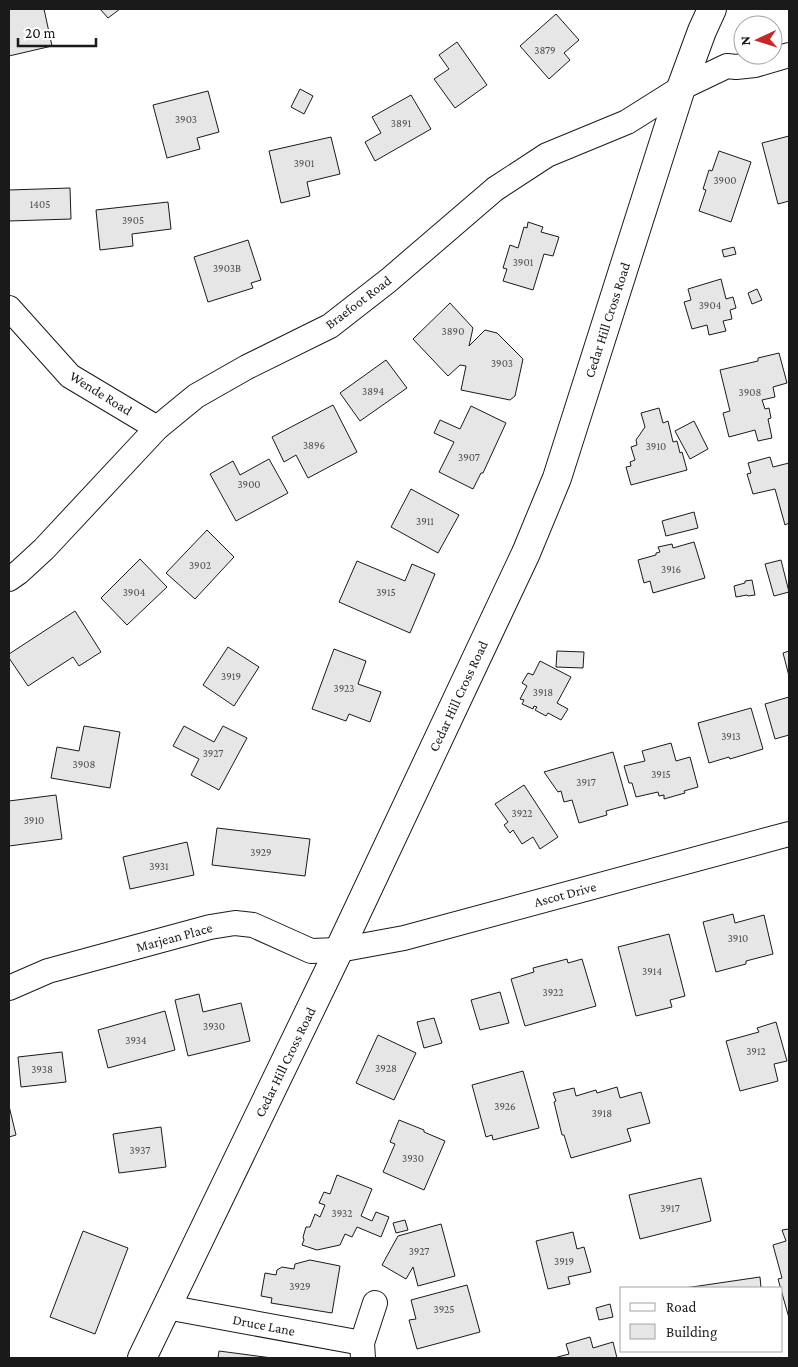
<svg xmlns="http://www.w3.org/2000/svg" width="798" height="1367" font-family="'Crimson Pro',serif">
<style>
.building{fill:#e6e6e6;stroke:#1a1a1a}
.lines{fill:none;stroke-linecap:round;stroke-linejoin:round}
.street-casing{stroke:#1a1a1a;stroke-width:26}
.secondary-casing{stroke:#1a1a1a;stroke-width:30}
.street{stroke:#fff;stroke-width:24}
.secondary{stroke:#fff;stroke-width:28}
.labels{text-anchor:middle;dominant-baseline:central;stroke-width:4;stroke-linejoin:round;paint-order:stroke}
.number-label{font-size:11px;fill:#4d4d4d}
.street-label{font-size:14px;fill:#1a1a1a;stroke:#fff}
</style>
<rect width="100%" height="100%" fill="#fff"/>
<path class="building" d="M9,9H44L52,46L9,56Z
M100,9H120L108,18Z
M556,14L579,40L564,53L570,60L549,79L520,46Z
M457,42L487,85L455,108L434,79L449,69L439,55Z
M300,89L313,96L304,114L291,107Z
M208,91L219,132L197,138L200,149L167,158L153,105Z
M411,95L431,129L375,161L365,142L381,133L372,117Z
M789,136V201L778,204L762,143Z
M331,137L340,174L307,182L310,196L281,203L269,151Z
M719,151L751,162L731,222L699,211L706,190L703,189L709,170L712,171Z
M70,188L71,219L9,221V190Z
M168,202L171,229L132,234L133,246L100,250L96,210Z
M528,222L543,227L541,232L559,237L553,256L544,254L533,290L503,281L507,269L503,268L510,245L518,248L524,227L527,228Z
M248,240L261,280L251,283L253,288L208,302L194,257Z
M734,247L736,254L724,257L722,250Z
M721,279L726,299L733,297L736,308L730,310L732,319L723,321L726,331L709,335L707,325L692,329L684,302L691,300L688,289Z
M757,289L762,300L752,304L748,293Z
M450,303L473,328L469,346L485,330L497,333L523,359L515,396L510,400L461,390L466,366L460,365L448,376L413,339Z
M779,353L787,383L773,387L775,397L762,400L765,409L769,408L771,418L768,419L772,438L758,441L755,430L729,437L723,413L730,411L720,370L758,361V358Z
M386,360L407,388L360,421L340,393Z
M333,405L357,452L308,478L296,455L284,462L272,437Z
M471,406L506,423L483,473H481L473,489L439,472L454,442L434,433L440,420L460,429Z
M659,408L663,423L668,421L673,442L677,441L680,453L682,452L687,470L631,485L626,467L631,466L630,462L635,460L631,447L637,445L636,440L645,427L641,413Z
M694,421L708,449L690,459L675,431Z
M770,457L773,467L789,463V523L785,525L775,489L753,494L747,474L751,473L748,463Z
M269,459L288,493L236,521L210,474L233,461L240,475Z
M411,489L459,515L438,553L391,527Z
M694,512L698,528L666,536L662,521Z
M207,530L234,557L195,599L166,573Z
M694,542L705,578L653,593L650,581L644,583L638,560L656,555V553L660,552L658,547L672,544L673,548Z
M140,559L167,587L127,625L101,598Z
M781,560L789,592L774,596L765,564Z
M357,561L405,581L412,564L435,574L410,633L339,602Z
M752,580L755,595L748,596L747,595L736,597L734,586L745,583V581Z
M75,611L101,652L79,666L73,657L28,686L9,658V654Z
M228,647L259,667L234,706L203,685Z
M334,649L366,661L358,684L381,692L370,722L349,714L346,721L312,709Z
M557,651L584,652L583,668L556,667Z
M789,651V676L783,653Z
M540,661L571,677L557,703L568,709L561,720L548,713L546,716L535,710L537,707L534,706L533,709L522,704L524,700L520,699L527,686L522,683L528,673L533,675Z
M789,697V735L775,739L765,704Z
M751,708L763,749L730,759L729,757L709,763L698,723Z
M84,726L120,732L110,788L51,778L57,747L79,751Z
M184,726L214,742L223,726L247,738L219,790L191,775L199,759L173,746Z
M671,743L676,761L690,757L698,787L684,791L685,793L664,799V795L659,796L658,792L636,797L632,783H629L624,766L645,761L642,751Z
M613,752L628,805L606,811L607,815L579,823L572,800L564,802L561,791L558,792L544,772Z
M524,785L558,837L540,849L533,837L522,844L513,830L510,833L504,825L508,822L495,804Z
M56,795L62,839L9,846V801Z
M217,828L310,839L305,876L212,865Z
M187,842L194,875L130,889L123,857Z
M733,914L735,923L764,915L773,954L746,961V964L716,972L703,922Z
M669,934L685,996L670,1000L672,1007L636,1016L618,947Z
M567,959L568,963L582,959L596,1006L525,1026L511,979L534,972L533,968Z
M500,992L509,1023L480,1030L471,1000Z
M199,994L203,1012L241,1003L250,1041L188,1056L175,1000Z
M165,1011L175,1050L108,1068L98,1030Z
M434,1018L442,1043L424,1048L417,1022Z
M776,1022L787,1061L774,1064L778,1081L740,1091L726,1041L759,1032L757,1028Z
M378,1035L416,1053L394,1100L356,1083Z
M62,1052L66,1082L21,1087L18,1057Z
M523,1071L539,1128L493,1140L492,1135L486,1137L472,1085Z
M617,1087L620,1098L641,1092L650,1123L627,1129L631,1141L571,1158L564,1135H562L554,1102L556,1101L553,1093L574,1088L576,1096L596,1090L597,1093Z
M9,1106L16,1135L9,1137Z
M399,1120L424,1130V1132L445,1141L424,1190L383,1172L395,1144L390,1142Z
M161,1127L166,1167L119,1173L113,1134Z
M337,1175L372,1189L361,1216L372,1221L376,1212L389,1217L381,1237L357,1227L352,1237L345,1234L340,1245L317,1250L302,1245L304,1240L303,1237L306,1227H310L315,1214L320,1217L325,1205L319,1203L324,1192L330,1194Z
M701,1178L711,1221L640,1239L629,1195Z
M405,1220L408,1230L396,1233L393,1223Z
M441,1224L455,1276L418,1286L413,1267L406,1279L382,1265L398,1236Z
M789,1229V1318L778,1279L782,1278L773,1245L786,1241L782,1230Z
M83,1231L128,1248L95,1334L50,1317Z
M573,1232L577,1249L584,1247L591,1272L568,1277L570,1284L548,1289L536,1241Z
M310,1260L340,1266L332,1313L271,1303L272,1298L261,1296L265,1273L276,1275L277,1270L282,1267L294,1269L295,1264Z
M760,1277L761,1288H685Z
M467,1285L480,1332L417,1349L409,1320L416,1319L411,1300Z
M610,1304L613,1317L599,1320L596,1308Z
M590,1337L593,1348L613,1342L617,1358H554L569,1354L566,1344Z
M219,1351L272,1358H218Z"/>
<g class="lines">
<g class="street-casing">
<path id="street" d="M9,308L70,376L157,428
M9,579L19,572L44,549L157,428L196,396L247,367L330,326L389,280L495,189L547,155L627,122L681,88L727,66L736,67L755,65L789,55
M9,988L48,971L210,927L235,923L253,925L311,951L339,950L404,938L789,834
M166,1307L362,1343
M363,1358L362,1343L375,1303"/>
</g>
<g class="secondary-casing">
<path id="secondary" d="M142,1358L339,950L526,553L557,478L681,88L702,31L712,9"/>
</g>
<use href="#street" class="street"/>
<use href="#secondary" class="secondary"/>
</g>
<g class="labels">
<g class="number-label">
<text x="545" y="50">3879</text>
<text x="186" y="119">3903</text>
<text x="401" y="123">3891</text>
<text x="304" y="163">3901</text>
<text x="725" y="180">3900</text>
<text x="40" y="204">1405</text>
<text x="133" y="220">3905</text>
<text x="523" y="262">3901</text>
<text x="227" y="268">3903B</text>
<text x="710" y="305">3904</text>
<text x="453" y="331">3890</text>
<text x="502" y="363">3903</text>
<text x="373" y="391">3894</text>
<text x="750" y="392">3908</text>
<text x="314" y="445">3896</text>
<text x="656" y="446">3910</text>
<text x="469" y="457">3907</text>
<text x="249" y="484">3900</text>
<text x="425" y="521">3911</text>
<text x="200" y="565">3902</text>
<text x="671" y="569">3916</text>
<text x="134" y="592">3904</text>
<text x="386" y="592">3915</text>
<text x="231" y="676">3919</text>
<text x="344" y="688">3923</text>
<text x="543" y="692">3918</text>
<text x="731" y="736">3913</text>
<text x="213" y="753">3927</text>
<text x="84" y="764">3908</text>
<text x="661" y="774">3915</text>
<text x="586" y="782">3917</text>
<text x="522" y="813">3922</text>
<text x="34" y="820">3910</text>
<text x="261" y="852">3929</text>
<text x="159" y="866">3931</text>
<text x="738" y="938">3910</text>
<text x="652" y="971">3914</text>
<text x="553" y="992">3922</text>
<text x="214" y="1026">3930</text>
<text x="136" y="1040">3934</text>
<text x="756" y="1051">3912</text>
<text x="386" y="1068">3928</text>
<text x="42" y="1069">3938</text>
<text x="505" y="1106">3926</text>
<text x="602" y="1113">3918</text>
<text x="140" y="1150">3937</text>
<text x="413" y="1158">3930</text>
<text x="670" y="1208">3917</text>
<text x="342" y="1213">3932</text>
<text x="419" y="1251">3927</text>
<text x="564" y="1261">3919</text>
<text x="300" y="1286">3929</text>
<text x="444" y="1309">3925</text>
</g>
<g class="street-label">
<text transform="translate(358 302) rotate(-37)">Braefoot Road</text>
<text transform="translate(607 320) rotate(-72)">Cedar Hill Cross Road</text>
<text transform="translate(101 393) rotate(32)">Wende Road</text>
<text transform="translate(458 696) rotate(-65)">Cedar Hill Cross Road</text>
<text transform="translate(565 894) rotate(-15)">Ascot Drive</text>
<text transform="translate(174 937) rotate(-15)">Marjean Place</text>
<text transform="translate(285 1062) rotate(-64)">Cedar Hill Cross Road</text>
<text transform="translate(264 1325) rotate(11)">Druce Lane</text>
</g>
</g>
<rect width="798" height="1367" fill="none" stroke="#1a1a1a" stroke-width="20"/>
<rect x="620" y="1287" width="162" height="65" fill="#ffffff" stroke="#a3a3a3"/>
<rect x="630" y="1303" width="25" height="8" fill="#ffffff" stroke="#a3a3a3"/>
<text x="666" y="1312" font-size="15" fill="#1a1a1a">Road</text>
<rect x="630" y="1324" width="25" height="15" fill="#e6e6e6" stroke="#a3a3a3"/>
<text x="666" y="1337" font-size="15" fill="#1a1a1a">Building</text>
<g transform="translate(758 40) rotate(266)"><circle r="24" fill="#ffffff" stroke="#a3a3a3"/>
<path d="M0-4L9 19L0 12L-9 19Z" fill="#c62828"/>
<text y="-8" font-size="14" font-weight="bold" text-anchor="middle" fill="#1a1a1a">N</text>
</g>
<path d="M18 38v8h78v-8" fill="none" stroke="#1a1a1a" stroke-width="2.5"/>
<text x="25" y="38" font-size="15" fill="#1a1a1a" stroke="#ffffff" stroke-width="4" paint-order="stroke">20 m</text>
</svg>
